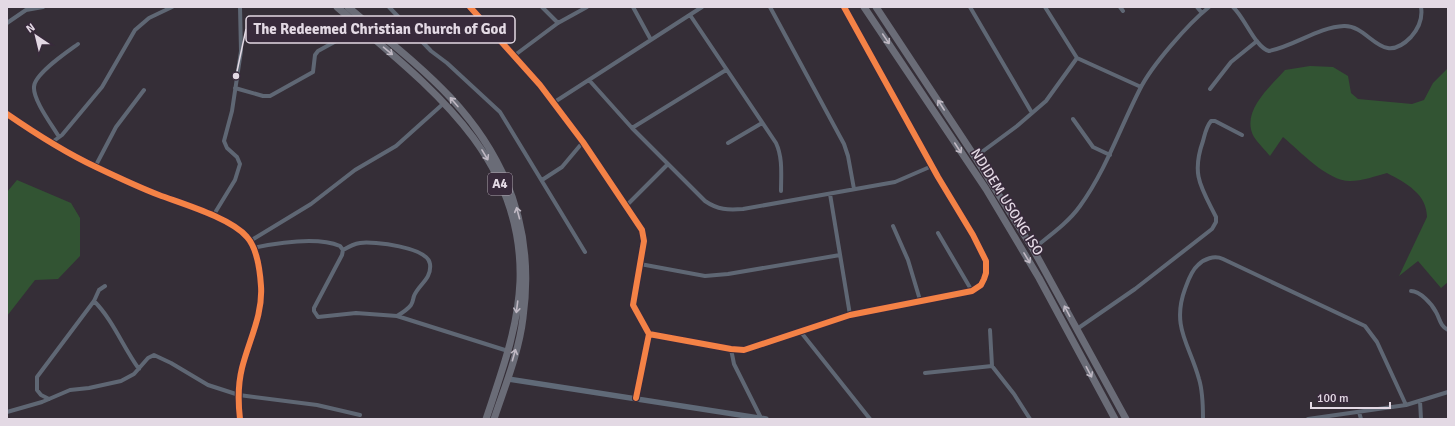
<svg xmlns="http://www.w3.org/2000/svg" width="1455" height="426" font-family="Signika,sans-serif">
<style>
.green{fill:#325433}
.lines{fill:none;stroke-linecap:round;stroke-linejoin:round}
.street{stroke:#5f6774;stroke-width:4}
.secondary{stroke:#606a78;stroke-width:5.5}
.highway{stroke:#6a6c77;stroke-width:7}
.cycleway-casing{stroke:#382a3b;stroke-width:8}
.cycleway{stroke:#f48246;stroke-width:6}
.oneway{stroke:#bfb8c3}
.labels{text-anchor:middle;dominant-baseline:central;stroke-width:3;stroke-linejoin:round;paint-order:stroke}
.shield{fill:#382a3b;stroke:#b0a4b1;stroke-width:1}
.shield-label{font-size:13px;font-weight:bold;fill:#e3d9e4}
.street-label{font-size:14px;fill:#e3d9e4;stroke:#382a3b}
.leader{fill:none;stroke:#e3d9e4;stroke-width:1.5}
.callout-dot{fill:#e3d9e4;stroke:#382a3b;stroke-width:1.5}
.callout{fill:#382a3b;stroke:#e3d9e4;stroke-width:1.5}
.callout-label{font-size:15px;text-anchor:middle;font-weight:bold;fill:#e3d9e4}
</style>
<rect width="100%" height="100%" fill="#352e37"/>
<path class="green" d="M1310,66L1333,67L1348,76L1351,93L1358,99L1412,104L1424,100L1433,83L1448,68V282L1441,288L1418,261L1399,276L1427,217C1427,194 1406,183 1387,173C1376,176 1362,181 1350,181C1327,181 1300,151 1283,137L1270,156C1265,150 1258,143 1254,137C1240,112 1270,87 1285,70Z
M17,180L71,203L80,218V256L58,279L35,280L7,316V192Z"/>
<g class="lines">
<path class="street" d="M389,7L431,51L447,63L500,112L585,252
M470,7L540,85L583,142L642,230L644,241L633,305L649,334L636,398
M542,7L558,23
M633,7L651,40
M770,7L844,144L848,156L854,189
M970,7L1032,113
M1045,7L1077,58L1141,87
M1120,7L1123,11
M1197,7L1202,13
M1233,7C1245,18 1255,47 1269,51C1295,46 1318,27 1344,26C1370,25 1381,68 1411,37C1419,28 1423,19 1421,7
M690,15L776,143C783,158 781,175 781,191
M7,23L26,10L43,7
M515,55L558,23L587,7
M589,80L632,128L705,201C718,210 728,210 743,209L895,182L932,166
M235,88L263,96H270L313,72L315,55L318,51L360,28
M1210,89L1231,62L1257,41
M553,103L702,7
M1073,119L1093,147L1110,155
M632,128L726,70
M59,137C52,125 33,100 34,87C34,74 67,52 78,44
M51,143L62,135L102,87L135,30L149,18L172,7
M728,143L762,123
M975,157L1017,126L1046,101L1077,58
M95,167L116,127L144,90
M542,180L562,167L583,142
M830,194L850,315
M626,206L668,164
M213,216L235,180L240,164L237,157L227,148L224,141L232,111L241,51L240,7
M893,226L908,260L920,300
M938,233L972,291
M250,241L311,204L355,170L396,146L444,103
M253,248C277,243 316,236 340,246L343,250L342,255L314,308V311L318,317L356,313L397,316L508,351
M1033,249C1049,236 1068,223 1080,206C1106,170 1120,128 1140,89C1152,65 1188,24 1209,7
M343,250C348,247 353,244 360,243C373,241 428,247 430,264C432,279 418,285 414,296C413,299 413,302 411,305C408,309 402,313 397,316
M640,264L705,276L728,274L840,255
M1411,291C1420,291 1432,304 1436,312C1440,319 1440,326 1448,330
M94,301C113,320 123,347 139,369
M1077,329L1135,289L1212,229L1216,222V217C1201,187 1191,175 1203,141C1205,134 1206,127 1211,121H1215L1242,135
M990,330L992,366
M800,331L870,419
M649,334L731,349L744,350L850,315L972,291L981,285L984,279L986,273V261L973,235L938,177L844,7
M731,349L734,364L761,418
M925,373L992,366L1014,394L1030,419
M49,399L41,395L37,390V377L94,301L99,290L105,286
M1420,401L1421,419
M7,412L42,402L70,390L89,388L121,381L134,374L148,358L154,355L171,363L208,385L239,395L317,405L360,415
M1359,412L1361,419
M1203,419C1203,406 1203,392 1199,379C1190,345 1171,327 1185,289C1188,281 1191,271 1198,265C1204,259 1214,255 1223,259L1365,326L1377,342L1406,405
M1308,419L1406,405L1448,392"/>
<path class="secondary" d="M7,114C36,134 64,152 96,167C117,177 138,187 159,195C183,204 231,218 247,237C257,248 260,271 261,286C263,315 249,340 242,368C238,384 238,402 240,419
M508,379L766,419"/>
<path class="highway" d="M337,7C423,82 524,152 520,281C518,329 501,374 486,419
M348,7C382,36 419,64 450,97C508,159 535,232 523,318C519,352 505,386 494,419
M864,7L986,189L1039,278L1115,419
M876,7L975,157L1033,249L1126,419"/>
<g class="cycleway-casing">
<path id="cycleway" d="M470,7L540,85L583,142L642,230L644,241L633,305L649,334L636,398
M7,114C36,134 64,152 96,167C117,177 138,187 159,195C183,204 231,218 247,237C257,248 260,271 261,286C263,315 249,340 242,368C238,384 238,402 240,419
M649,334L731,349L744,350L850,315L972,291L981,285L984,279L986,273V261L973,235L938,177L844,7"/>
</g>
<use href="#cycleway" class="cycleway"/>
</g>
<defs><path id="oneway-shaft" d="M-6 0H5M1.5-3L5.5 0L1.5 3" fill="none" stroke-width="1.6" stroke-linecap="round" stroke-linejoin="round"/></defs>
<g class="oneway">
<use href="#oneway-shaft" transform="translate(886 39) rotate(56)"/>
<use href="#oneway-shaft" transform="translate(388 51) rotate(40)"/>
<use href="#oneway-shaft" transform="translate(454 102) rotate(-131)"/>
<use href="#oneway-shaft" transform="translate(941 105) rotate(-123)"/>
<use href="#oneway-shaft" transform="translate(958 148) rotate(57)"/>
<use href="#oneway-shaft" transform="translate(485 155) rotate(59)"/>
<use href="#oneway-shaft" transform="translate(518 213) rotate(-105)"/>
<use href="#oneway-shaft" transform="translate(1027 258) rotate(59)"/>
<use href="#oneway-shaft" transform="translate(517 307) rotate(97)"/>
<use href="#oneway-shaft" transform="translate(1067 311) rotate(-118)"/>
<use href="#oneway-shaft" transform="translate(514 355) rotate(-74)"/>
<use href="#oneway-shaft" transform="translate(1089 372) rotate(62)"/>
</g>
<g class="labels">
<rect class="shield" x="488" y="173" width="24" height="22" rx="3"/>
<g class="shield-label">
<text x="500" y="184">A4</text>
</g>
<g class="street-label">
<text transform="translate(1007 202) rotate(58)">NDIDEM USONG ISO</text>
</g>
</g>
<path class="leader" d="M236 76L246 29"/>
<circle class="callout-dot" cx="236" cy="76" r="4"/>
<rect class="callout" x="246" y="16" width="269" height="27" rx="4"/>
<g class="callout-label">
<text x="380" y="34">The Redeemed Christian Church of God</text>
</g>
<rect width="1455" height="426" fill="none" stroke="#e3d9e4" stroke-width="16"/>
<g transform="translate(36 36) rotate(325)" stroke="#382a3b" stroke-width="3" paint-order="stroke">
<path d="M0-3L7 15L0 10L-7 15Z" fill="#e3d9e4"/>
<text y="-6" font-size="11" font-weight="bold" text-anchor="middle" fill="#e3d9e4">N</text>
</g>
<path d="M1311 402v6h79v-6" fill="none" stroke="#e3d9e4" stroke-width="2"/>
<text x="1317" y="402" font-size="12" fill="#e3d9e4" stroke="#382a3b" stroke-width="3" paint-order="stroke">100 m</text>
</svg>
